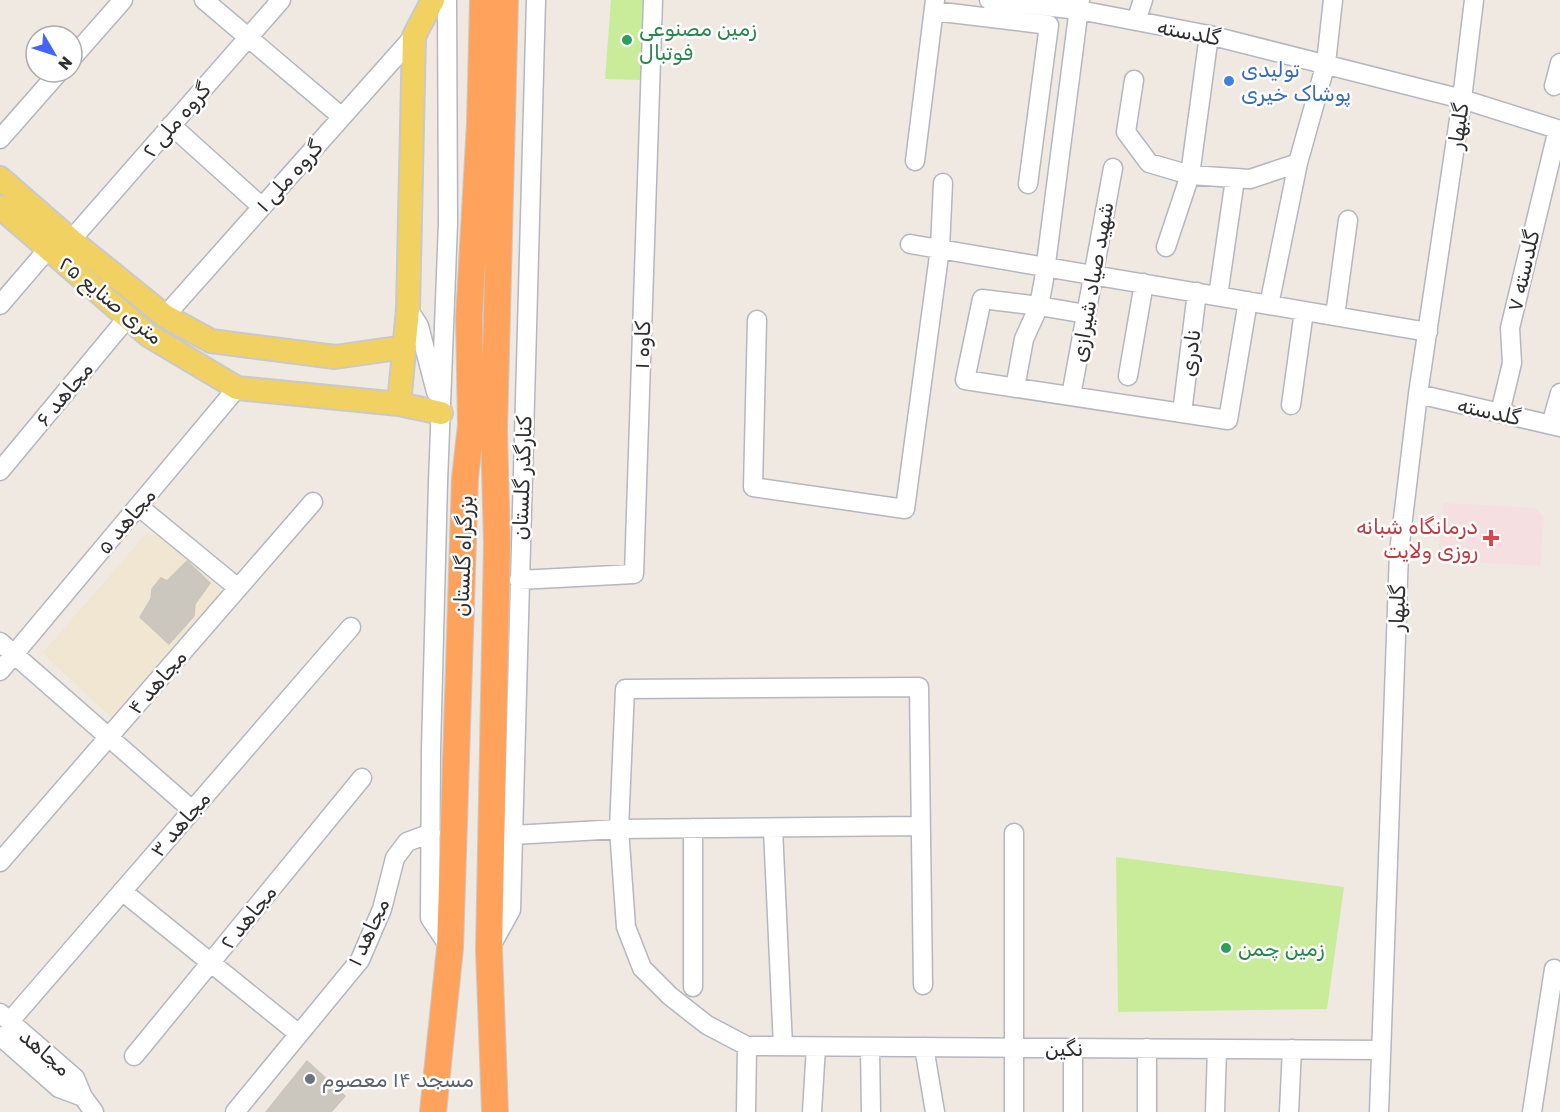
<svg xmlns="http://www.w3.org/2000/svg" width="1560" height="1112" font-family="Rubik,Cairo,sans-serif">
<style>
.education{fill:#f0e6d1}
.medical{fill:#f5dfe0}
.pitch{fill:#c9ec9a}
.building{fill:#cbc7bf;stroke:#cbc5ba;stroke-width:1.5}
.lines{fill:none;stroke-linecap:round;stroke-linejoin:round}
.minor-casing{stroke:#b4b7c1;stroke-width:21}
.major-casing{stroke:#c9c9c9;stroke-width:26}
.highway-casing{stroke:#c9c9c9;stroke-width:28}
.minor{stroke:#fff;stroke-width:18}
.major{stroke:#f2d163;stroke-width:22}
.highway{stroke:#ffa35c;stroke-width:26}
.leisure-dot{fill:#2e9e5b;stroke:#fff;stroke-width:2}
.shop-dot{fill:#3f7fe0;stroke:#fff;stroke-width:2}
.health-dot{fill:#e0444e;stroke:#fff;stroke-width:2}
.worship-dot{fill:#6b7280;stroke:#fff;stroke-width:2}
.labels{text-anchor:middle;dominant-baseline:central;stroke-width:5;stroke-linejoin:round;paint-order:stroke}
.leisure-label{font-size:21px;fill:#27864d;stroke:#fff;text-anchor:start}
.street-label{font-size:21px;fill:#2e2e2e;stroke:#fff}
.shop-label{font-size:21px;fill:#366cbe;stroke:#fff;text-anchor:start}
.health-label{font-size:21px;fill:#be3a42;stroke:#fff;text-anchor:end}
.worship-label{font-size:21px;fill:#5b616d;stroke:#fff;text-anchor:start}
</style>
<rect width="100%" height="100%" fill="#efe9e1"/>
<path class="education" d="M146,534L159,536L219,588L221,592L112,718L43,653Z"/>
<path class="medical" d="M1444,503L1535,508L1544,517L1540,566L1437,560Z"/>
<path class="pitch" d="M611,0H650L643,80L605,79Z
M1116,857L1344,887L1327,1009L1118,1012Z"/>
<path class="building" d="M187,561L210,583L195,604L194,616L169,644L140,617L151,599L152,589L161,578L167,581Z
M307,1061L345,1096L331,1112H266Z"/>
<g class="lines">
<g class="minor-casing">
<path id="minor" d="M204,0L342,117
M447,0L448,223L438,482L431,750L430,918L450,948
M989,0L1079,10L1209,35L1462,99L1560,130
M934,11L1049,25L1028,184
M1136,21L1143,0
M72,58L123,0
M1134,80L1126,132L1149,163L1190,175L1250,179L1298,163
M1554,86L1560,63
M171,125L262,207
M0,139L59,72
M915,161L935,0
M71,240L281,0
M910,244L1428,332
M1166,247L1190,175L1209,35
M1218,296L1235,179
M0,305L48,249
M1269,305L1298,163L1326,63L1333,0
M408,309L419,326L436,392
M1086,314L1039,306L982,299L965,380L1228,420L1248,301
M165,316L414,36
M1335,316L1348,220
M757,320L753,487L905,509L940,248L943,183
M1128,376L1144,283
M1015,388L1024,339L1039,306L1044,279L1080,0
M1418,394L1560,427
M1071,396L1113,168
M1291,405L1304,311
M1182,413L1197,292
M1500,413L1512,363L1510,328L1558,129
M1551,425L1560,393
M0,471L128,317
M138,506L238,588
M519,580L634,574L653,0
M0,642L192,810
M0,671L237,388
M773,829L783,1046
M1014,833V1112
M513,835L619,829L920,826
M0,862L313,502
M122,891L299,1034
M491,946L511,910L536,0
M923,985L919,687L625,689L619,829L626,927L642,968L670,996L707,1025L747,1046L1381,1050
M693,987V828
M0,1013L75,1078L83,1097L94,1112
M10,1021L351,627
M0,1036L59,1088L83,1097
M870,1047L871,1112
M924,1047L935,1112
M134,1056L362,778
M235,1112L360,960L382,909L395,858L407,842L431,833
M746,1112L747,1046
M812,1112L816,1047
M1073,1112V1048
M1147,1112V1048
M1215,1112L1217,1049
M1289,1112L1292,1049
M1379,1112L1399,552L1418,394L1462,99L1474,0
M1532,1112L1554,969"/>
</g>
<g class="major-casing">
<path id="major" d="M0,178L71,240L165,316L211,341L335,357L405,347
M0,207L148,335L237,388L399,404L441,413
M399,404L408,309L414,36L433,0"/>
</g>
<g class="highway-casing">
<path id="highway" d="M433,1112L450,948L465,478L471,425L469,317L480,123L483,0
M495,1112L489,950L497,544L494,431L505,0"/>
</g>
<use href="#minor" class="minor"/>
<use href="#major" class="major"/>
<use href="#highway" class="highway"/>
</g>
<g class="leisure-dot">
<circle cx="627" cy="40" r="6"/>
<circle cx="1226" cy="948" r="6"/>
</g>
<circle class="shop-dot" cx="1229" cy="81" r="6"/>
<path class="health-dot" d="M1488 529h6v6h6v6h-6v6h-6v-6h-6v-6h6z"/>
<circle class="worship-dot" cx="310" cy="1079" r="6"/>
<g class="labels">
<g class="leisure-label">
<text x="639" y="28">زمین مصنوعی<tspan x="639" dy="24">فوتبال</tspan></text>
<text x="1238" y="948">زمین چمن</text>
</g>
<g class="street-label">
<text transform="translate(1189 32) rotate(11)">گلدسته</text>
<text transform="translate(176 120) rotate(-49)">گروه ملی ۲</text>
<text transform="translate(1458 126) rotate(-82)">گلبهار</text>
<text transform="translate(289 176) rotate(-48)">گروه ملی ۱</text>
<text transform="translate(1523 271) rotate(-77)">گلدسته ۷</text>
<text transform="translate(1092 282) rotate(-80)">شهید صیاد شیرازی</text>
<text transform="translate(111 300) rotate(39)">۲۵ متری صنایع</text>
<text transform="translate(642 345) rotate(-88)">کاوه ۱</text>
<text transform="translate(1190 353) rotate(-83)">نادری</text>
<text transform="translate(64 394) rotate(-50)">۶ مجاهد</text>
<text transform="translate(1489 411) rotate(13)">گلدسته</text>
<text transform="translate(522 478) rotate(-88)">کنارگذر گلستان</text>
<text transform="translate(126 521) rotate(-50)">۵ مجاهد</text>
<text transform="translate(463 556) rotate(-88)">بزرگراه گلستان</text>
<text transform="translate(1397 608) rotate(-88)">گلبهار</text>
<text transform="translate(157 682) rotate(-49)">مجاهد ۴</text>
<text transform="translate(180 824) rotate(-49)">مجاهد ۳</text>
<text transform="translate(248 917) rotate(-51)">مجاهد ۲</text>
<text transform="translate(368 932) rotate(-65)">۱ مجاهد</text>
<text x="1064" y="1048">نگین</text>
<text transform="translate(45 1052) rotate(41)">مجاهد</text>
</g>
<g class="shop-label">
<text x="1241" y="69">تولیدی<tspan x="1241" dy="24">پوشاک خیری</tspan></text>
</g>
<g class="health-label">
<text x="1478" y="526">درمانگاه شبانه<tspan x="1478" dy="24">روزی ولایت</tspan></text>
</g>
<g class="worship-label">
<text x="322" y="1079">مسجد ۱۴ معصوم</text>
</g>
</g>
<g transform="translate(54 54) rotate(129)"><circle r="28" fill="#ffffff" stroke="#ababab" stroke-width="1.5"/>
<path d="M0-4.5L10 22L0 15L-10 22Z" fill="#4264fb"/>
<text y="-9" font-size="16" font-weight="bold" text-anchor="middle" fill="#2e2e2e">N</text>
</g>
</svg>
